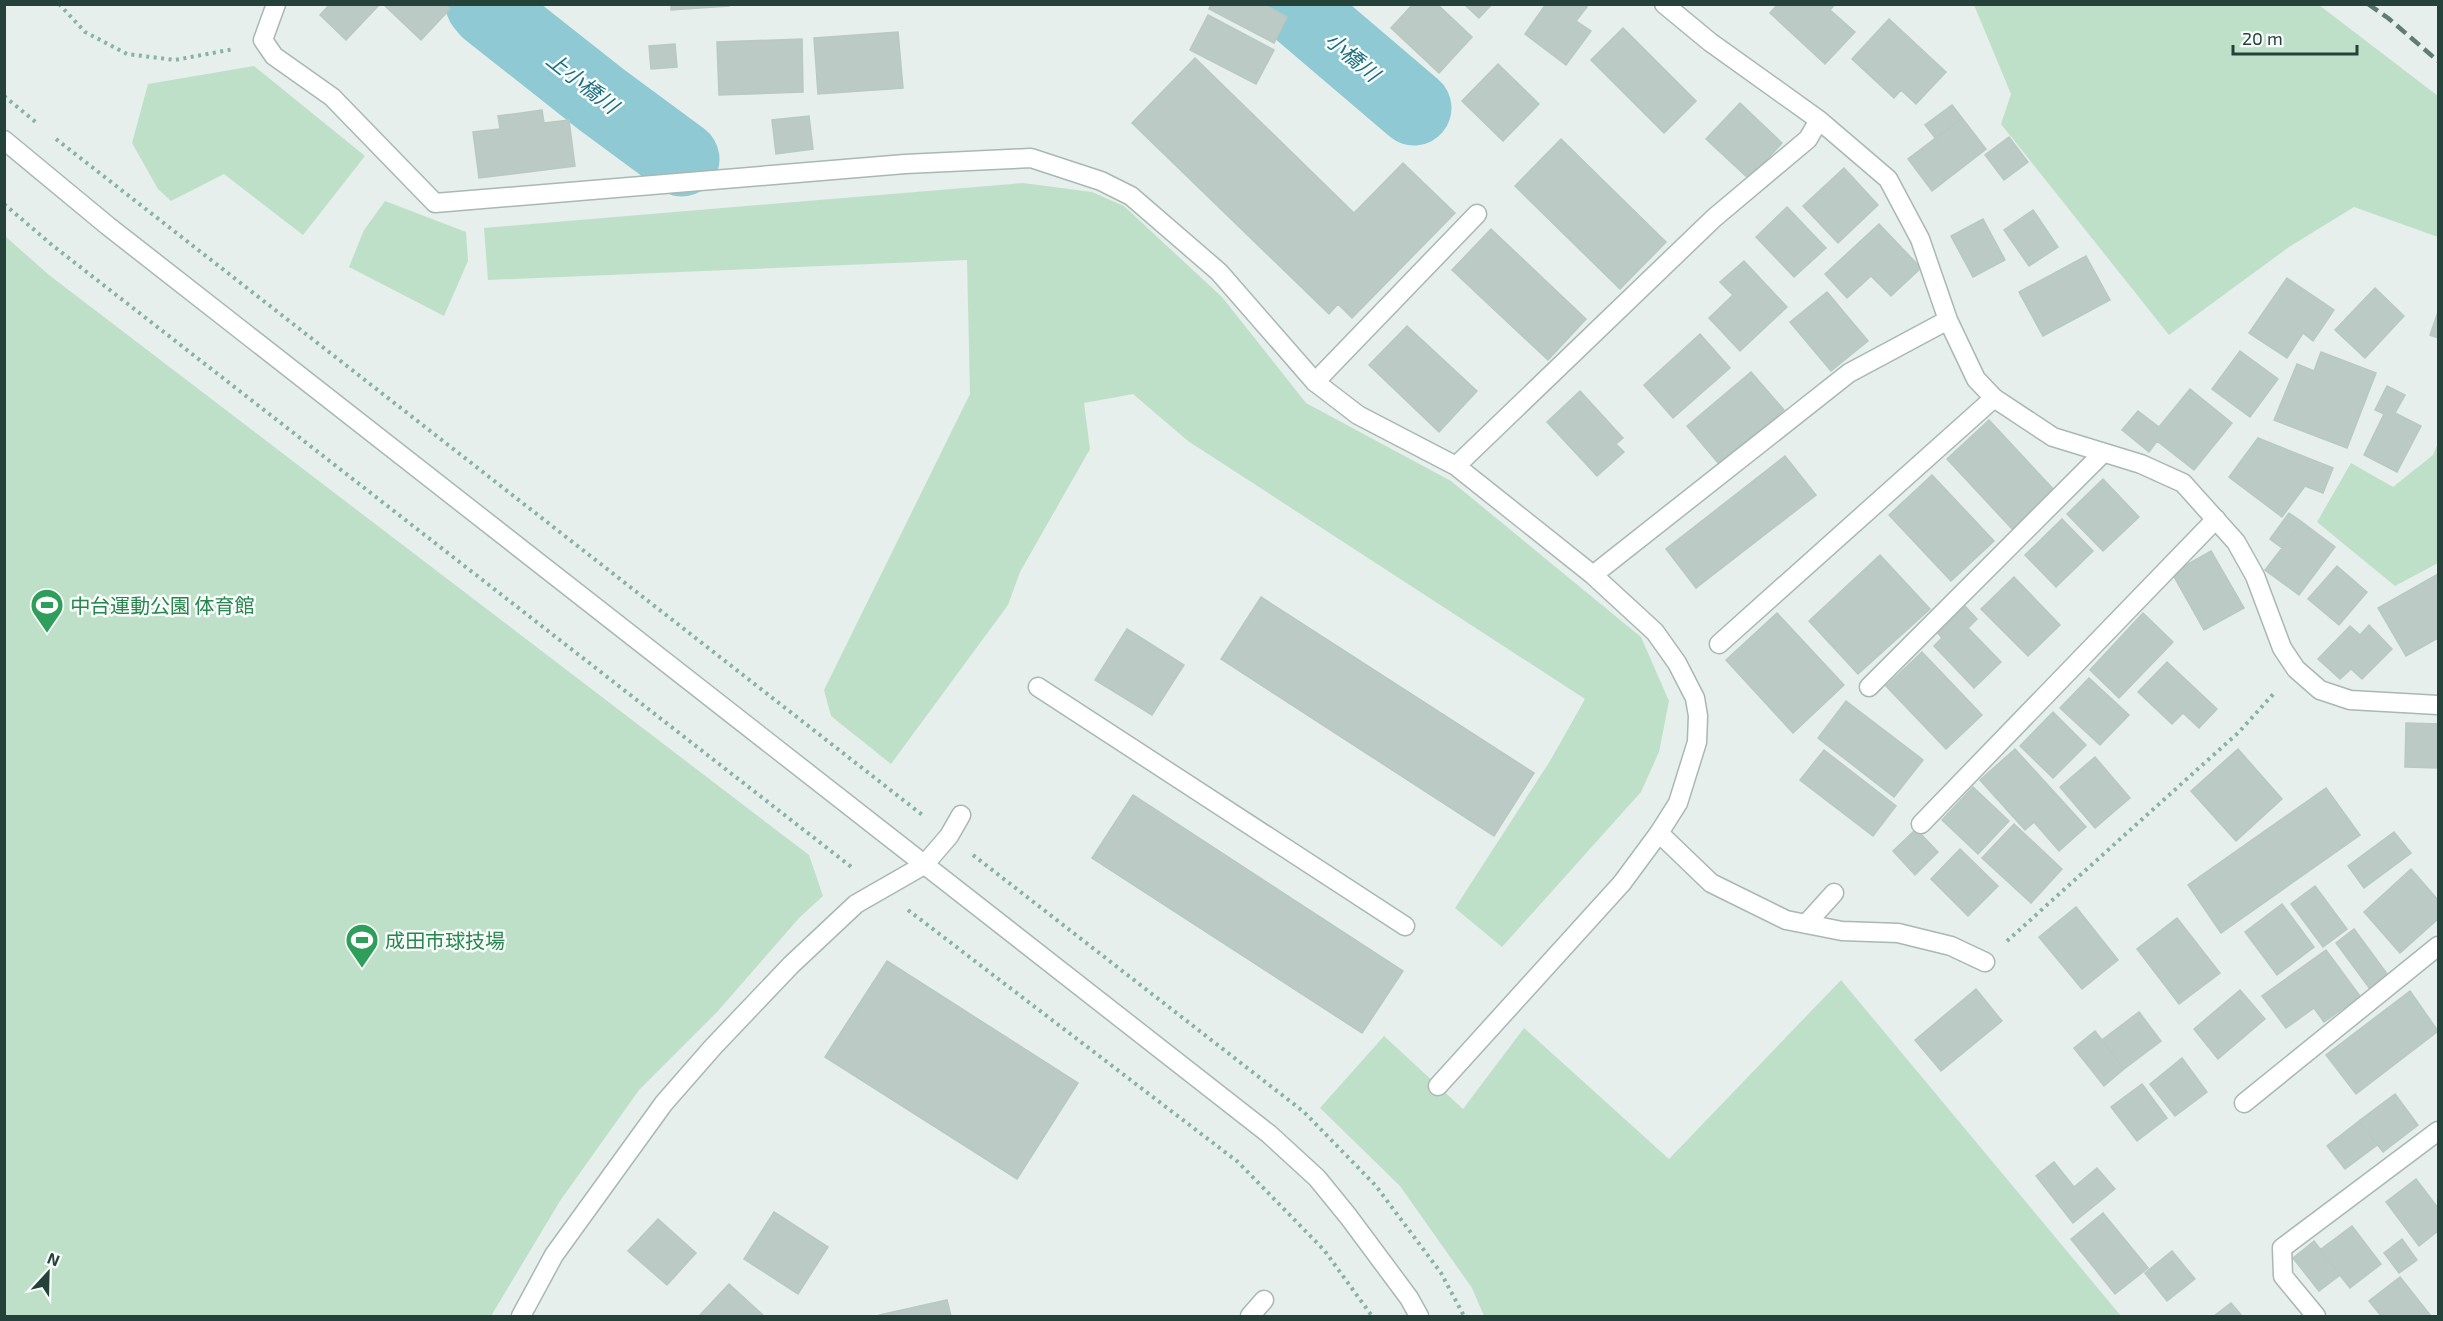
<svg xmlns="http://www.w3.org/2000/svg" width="2443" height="1321" font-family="'Exo 2','Noto Sans JP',sans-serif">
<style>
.green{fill:#bfe0c8}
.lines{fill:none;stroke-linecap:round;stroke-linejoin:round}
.river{stroke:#8ec9d4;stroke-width:75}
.building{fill:#bbcac4;stroke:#b8c9c2;stroke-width:1.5}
.service-casing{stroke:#a8b8b2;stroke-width:21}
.minor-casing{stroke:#a8b8b2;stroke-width:21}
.tertiary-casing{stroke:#a8b8b2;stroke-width:21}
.path{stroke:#86b3a5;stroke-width:4;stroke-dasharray:3 4.5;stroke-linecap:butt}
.service{stroke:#fff;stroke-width:18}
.minor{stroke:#fff;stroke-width:18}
.tertiary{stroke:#fff;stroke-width:18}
.rail{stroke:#5f7d75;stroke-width:4.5;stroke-dasharray:12 6;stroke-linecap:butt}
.labels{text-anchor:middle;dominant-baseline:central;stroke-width:5;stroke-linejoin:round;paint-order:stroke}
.leisure-label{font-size:20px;fill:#27864d;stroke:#f7fbf9;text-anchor:start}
.water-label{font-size:21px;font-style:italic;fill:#1c6f80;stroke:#f7fbf9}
</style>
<rect width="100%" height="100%" fill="#e6efeb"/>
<path class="green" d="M1974,5H2319L2438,96V237L2354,207L2289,247L2169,335L2001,124L2011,94Z
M254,66L365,156L303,235L224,174L171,201L158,189L132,143L148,84Z
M1023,183L1092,192L1124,206L1222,297L1306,403L1451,481L1641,637L1669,701L1659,752L1641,792L1502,947L1455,908L1550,761L1585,699L1188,441L1133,394L1084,403L1090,449L1020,572L1008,605L891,764L831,716L824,690L970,394L967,260L488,280L484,228Z
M385,201L466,232L468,261L444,316L349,267L364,230Z
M5,236L49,275L809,855L823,896L799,918L718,1011L639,1090L560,1201L491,1316H5Z
M2438,443V563L2395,586L2317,522L2351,463L2393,487L2433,455Z
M1841,980L2121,1316H1484L1472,1288L1400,1186L1320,1108L1384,1036L1463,1109L1524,1028L1669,1159Z"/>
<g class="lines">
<path class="river" d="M483,4L488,10L602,100L682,159
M1292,4L1414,108"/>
</g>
<path class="building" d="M330,4H380L346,40L320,15Z
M383,4H445L450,9L421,40Z
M671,4H729V6L671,10Z
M1211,4H1264L1287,17L1274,43L1209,9Z
M1413,4H1437L1472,37L1439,73L1391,28Z
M1464,4H1492L1479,18Z
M1546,4H1583L1587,7L1576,21L1591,31L1566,65L1525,34Z
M1778,4H1835L1830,10L1855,32L1825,64L1770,13Z
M1208,15L1274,50L1256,84L1190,50Z
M1889,19L1946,72L1916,104L1901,90L1894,98L1852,59Z
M1623,28L1696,101L1664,133L1591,60Z
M898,32L903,88L818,94L814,38Z
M802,39L803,92L719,95L717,42Z
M675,44L677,67L651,69L649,46Z
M1195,58L1354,213L1403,163L1455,213L1352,318L1338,304L1329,314L1132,123Z
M1498,64L1539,104L1503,141L1462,101Z
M1740,103L1782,143L1749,179L1706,139Z
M1952,105L1962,118L1936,139L1925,125Z
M542,110L544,123L569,120L575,166L479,178L473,132L500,129L498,116Z
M809,116L813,149L776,154L772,120Z
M1962,118L1986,149L1932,191L1908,159Z
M2009,137L2028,162L2004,180L1985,155Z
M1561,139L1666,242L1620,289L1515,186Z
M1844,168L1878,205L1838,243L1803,206Z
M1787,207L1826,248L1794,277L1756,237Z
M2033,210L2058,247L2029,266L2004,230Z
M1983,219L2005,260L1973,277L1951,236Z
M1879,224L1921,268L1891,296L1871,276L1847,298L1825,274Z
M1491,229L1586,319L1548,360L1452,270Z
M2086,256L2110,300L2043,336L2019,292Z
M1744,261L1787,307L1740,351L1709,318L1733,295L1720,282Z
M2287,278L2334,310L2313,341L2303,333L2287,358L2249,333Z
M2375,288L2404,316L2365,358L2335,330Z
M1827,292L1868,341L1831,371L1790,322Z
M2438,312V338L2430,335Z
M1407,326L1477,391L1439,432L1369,365Z
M1700,334L1730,368L1673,418L1644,385Z
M2240,351L2278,379L2250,417L2212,389Z
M2321,352L2376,373L2347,448L2274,420L2297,364L2314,371Z
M1751,372L1784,410L1719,464L1687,426Z
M2387,386L2405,395L2395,413L2421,426L2397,472L2364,455L2384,414L2375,410Z
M2190,389L2232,423L2194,470L2157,441L2149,452L2122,430L2138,411L2159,427Z
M1580,391L1623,438L1616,444L1624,452L1597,476L1547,422Z
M1989,420L2055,491L2013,530L1947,459Z
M2258,438L2333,468L2323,493L2305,486L2282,517L2229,477Z
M1785,456L1816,495L1696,588L1666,549Z
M1932,475L1994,541L1951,581L1889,515Z
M2103,479L2139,517L2103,551L2067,514Z
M2289,513L2302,522L2282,548L2270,539Z
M2062,519L2093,551L2056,587L2025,555Z
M2302,522L2335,547L2299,595L2265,570Z
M2211,551L2244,608L2204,630L2172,573Z
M1880,555L1930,609L1858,674L1809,621Z
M2337,566L2367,592L2339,625L2308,599Z
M2438,574V638L2406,656L2378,608Z
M2014,577L2060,625L2028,656L1981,609Z
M1261,597L1534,773L1494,836L1221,659Z
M1964,605L1977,619L1968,628L2001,662L1974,688L1934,646L1942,638L1936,631Z
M1777,613L1844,685L1793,733L1726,660Z
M2143,613L2173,642L2119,698L2090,670Z
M2369,625L2392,649L2362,679L2351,669L2340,679L2318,659L2350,626L2360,635Z
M1127,629L1184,665L1152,715L1095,680Z
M1922,652L1982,715L1946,749L1886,686Z
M2167,662L2217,709L2199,728L2183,713L2172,724L2138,692Z
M2089,678L2129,715L2100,745L2060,708Z
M1846,701L1923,760L1894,797L1818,738Z
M2053,712L2086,745L2053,778L2020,746Z
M2406,723L2438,724V768L2405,767Z
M2015,749L2086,827L2059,851L2034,822L2025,830L1980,780Z
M2238,749L2282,799L2236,841L2191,791Z
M1824,750L1896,806L1873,836L1800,780Z
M2095,757L2130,798L2095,828L2060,787Z
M1973,787L2009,821L1978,854L1942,820Z
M2326,788L2360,835L2221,933L2188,885Z
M1133,795L1403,971L1362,1033L1092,858Z
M2014,824L2062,869L2031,903L1982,858Z
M1916,829L1938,852L1915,875L1893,851Z
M2394,832L2411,853L2364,888L2348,866Z
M1960,849L1998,886L1968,916L1931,879Z
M2411,869L2438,900V919L2400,953L2364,912Z
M2315,886L2347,929L2323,947L2291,904Z
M2282,904L2314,947L2277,975L2245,932Z
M2076,907L2118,960L2082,989L2039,937Z
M2177,918L2220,973L2179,1004L2137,949Z
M2354,929L2388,975L2370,989L2336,943Z
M2326,950L2360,996L2324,1022L2314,1008L2286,1028L2262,996Z
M887,961L1078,1083L1017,1179L825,1057Z
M1976,989L2002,1021L1941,1071L1915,1040Z
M2240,990L2265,1019L2218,1059L2194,1029Z
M2410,991L2438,1031L2356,1094L2326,1055Z
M2139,1012L2161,1041L2124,1069L2102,1040Z
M2095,1031L2124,1069L2104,1086L2074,1048Z
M2182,1058L2207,1092L2175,1116L2150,1084Z
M2142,1084L2167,1118L2137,1141L2111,1107Z
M2395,1094L2418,1125L2383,1152L2359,1121Z
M2359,1121L2377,1145L2345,1169L2327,1146Z
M2054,1162L2074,1187L2097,1168L2115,1189L2073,1223L2036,1176Z
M2416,1179L2438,1208V1231L2419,1246L2386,1202Z
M774,1212L828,1247L798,1294L744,1259Z
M2103,1213L2148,1268L2115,1294L2071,1239Z
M658,1219L696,1253L667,1285L628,1251Z
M2352,1226L2381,1264L2350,1288L2320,1250Z
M2402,1239L2417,1260L2399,1273L2384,1253Z
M2314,1241L2340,1275L2319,1291L2293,1258Z
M2172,1251L2195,1279L2167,1301L2145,1273Z
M2400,1277L2431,1316H2381L2369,1301Z
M729,1284L764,1316H699Z
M947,1300L951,1316H879V1315Z
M2231,1303L2242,1316H2214Z"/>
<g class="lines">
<g class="service-casing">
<path id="service" d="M1315,382L1477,214
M1719,644L1994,398
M1038,687L1405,926
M1869,687L2103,453
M1921,824L2216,519
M1659,833L1711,883L1786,920L1842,931L1898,933L1951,946L1985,962
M924,865L949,836L961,815
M1806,924L1834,893
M1438,1086L1622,883
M2244,1103L2438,946
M1250,1316L1264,1300"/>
</g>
<g class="minor-casing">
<path id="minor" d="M276,4L263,40L274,56L332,97L435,203L905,164L1031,158L1101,181L1131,196L1219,272L1315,382L1358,415L1456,466L1593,575L1655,632L1677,663L1695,698L1698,716L1697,742L1678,803L1659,833L1622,883
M1664,4L1710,42L1819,120L1888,179L1920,239L1948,320L1976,379L1994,398L2053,437L2141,464L2183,483L2236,542L2255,576L2282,648L2296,669L2320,690L2350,700L2438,705
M1456,466L1714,218L1808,139L1819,120
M1593,575L1849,373L1948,320
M521,1316L554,1255L664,1103L713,1047L791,965L856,904L924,865
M2316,1316L2283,1276L2282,1248L2438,1131"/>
</g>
<g class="tertiary-casing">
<path id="tertiary" d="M4,140L108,226L1269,1134L1317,1178L1348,1216L1409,1298L1419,1316"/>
</g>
<path class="path" d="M59,4L85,32L127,54L175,60L234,49
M4,96L38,124
M56,139L925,817
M4,204L52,245L854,869
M973,855L1304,1112L1376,1186L1441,1273L1464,1316
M908,910L1238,1162L1324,1250L1372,1316
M2007,941L2239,732L2276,691"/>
<use href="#service" class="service"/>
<use href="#minor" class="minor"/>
<use href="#tertiary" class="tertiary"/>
<path class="rail" d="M2368,4L2388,18L2438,61"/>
</g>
<defs>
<g id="stadium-pin" transform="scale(1.725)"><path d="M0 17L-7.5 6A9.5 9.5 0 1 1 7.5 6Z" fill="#2e9e5b" stroke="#f7fbf9"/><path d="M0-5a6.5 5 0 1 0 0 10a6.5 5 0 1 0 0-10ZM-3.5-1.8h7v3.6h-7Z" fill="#fff"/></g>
</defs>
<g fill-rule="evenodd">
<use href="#stadium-pin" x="47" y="605"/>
<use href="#stadium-pin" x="362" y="940"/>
</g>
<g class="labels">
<g class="leisure-label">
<text x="70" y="605">中台運動公園 体育館</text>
<text x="385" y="940">成田市球技場</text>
</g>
<g class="water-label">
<text transform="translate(1353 56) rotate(40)">小橋川</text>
<text transform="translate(583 82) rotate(38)">上小橋川</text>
</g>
</g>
<rect width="2443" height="1321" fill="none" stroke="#24423a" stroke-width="12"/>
<g transform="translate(48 1273) rotate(22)" stroke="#f7fbf9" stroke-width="4.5" paint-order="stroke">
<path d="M0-4.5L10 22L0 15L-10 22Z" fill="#24423a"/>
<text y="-9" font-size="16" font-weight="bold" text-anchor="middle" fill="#24423a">N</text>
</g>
<path d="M2233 45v9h124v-9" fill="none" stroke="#24423a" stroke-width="3"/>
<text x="2242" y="45" font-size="18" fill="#24423a" stroke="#f7fbf9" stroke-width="4.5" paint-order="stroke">20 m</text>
</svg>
